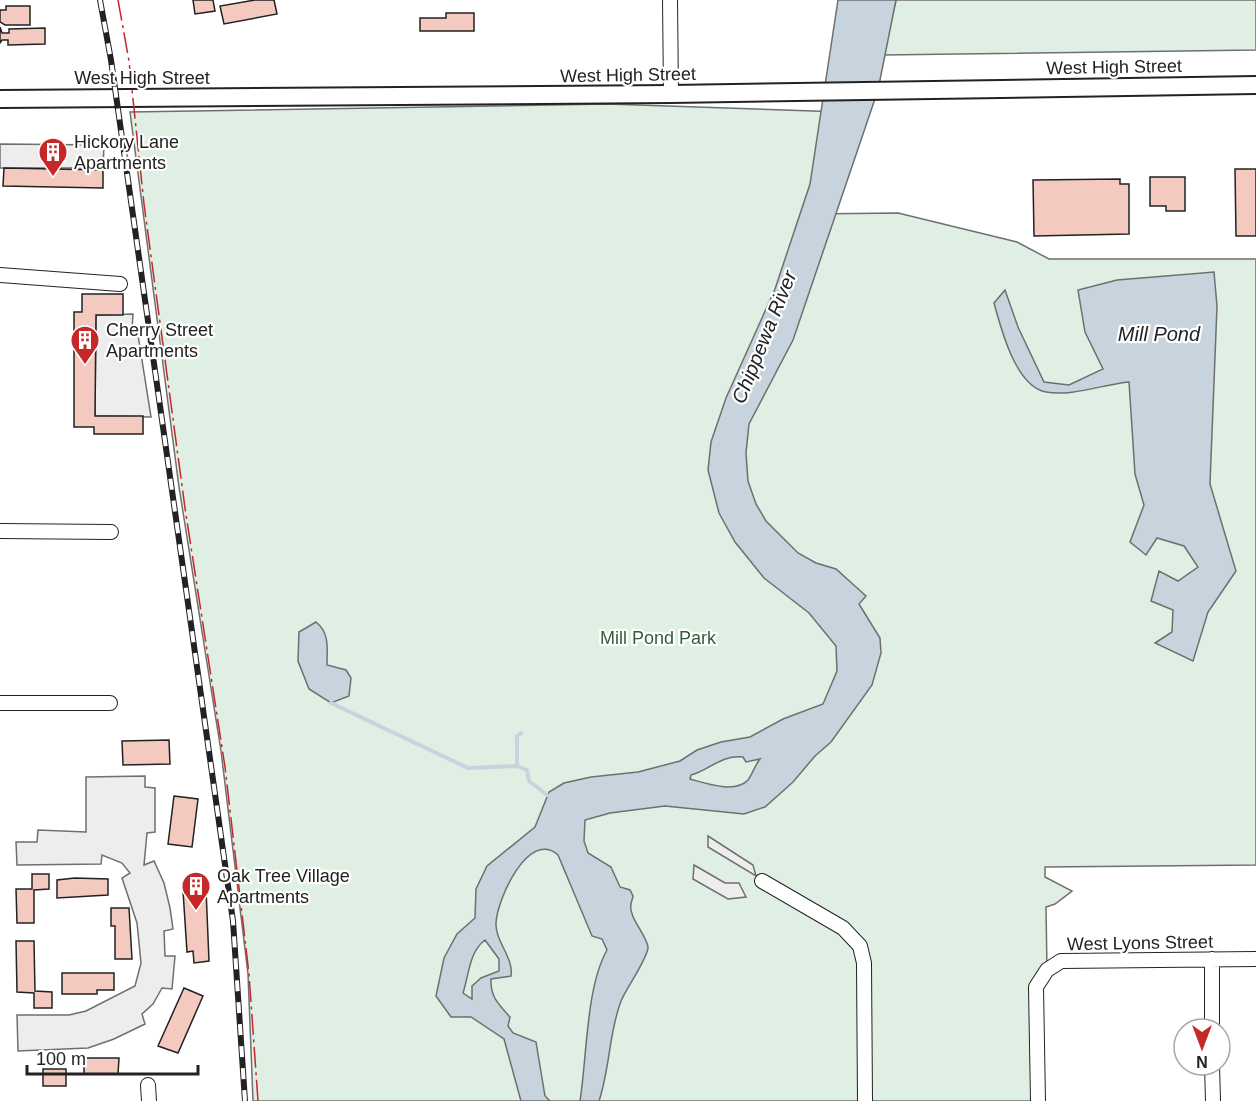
<svg xmlns="http://www.w3.org/2000/svg" width="1256" height="1101" font-family="Helvetica,sans-serif">
<style>
.green{fill:#e0efe3;stroke:#6f6f6f;stroke-width:1.5}
.parking{fill:#ededed;stroke:#6f6f6f;stroke-width:1.5}
.water{fill:#c7d3dd;stroke:#6f6f6f;stroke-width:1.5;fill-rule:evenodd}
.lines{fill:none;stroke-linecap:round;stroke-linejoin:round}
.stream{stroke:#c7d3dd;stroke-width:4}
.building{fill:#f3c9c0;stroke:#222;stroke-width:1.5}
.minor-casing{stroke:#222;stroke-width:16}
.major-casing{stroke:#222;stroke-width:20}
.minor{stroke:#fff;stroke-width:14}
.major{stroke:#fff;stroke-width:16}
.rail-casing{stroke:#222;stroke-width:6}
.rail{stroke:#fff;stroke-width:4;stroke-dasharray:11;stroke-linecap:butt}
.power{stroke:#c62828;stroke-width:1.5;stroke-dasharray:21 4.5 3 4.5;stroke-linecap:butt}
.labels{text-anchor:middle;dominant-baseline:central;stroke-width:4.5;stroke-linejoin:round;paint-order:stroke}
.street-label{font-size:18px;fill:#222;stroke:#fff}
.poi-label{font-size:18px;fill:#222;stroke:#fff;text-anchor:start}
.park-label{font-size:18px;fill:#2f5e38;stroke:#fff}
.water-label{font-size:20px;font-style:italic;fill:#222;stroke:#fff}
</style>
<rect width="100%" height="100%" fill="#fff"/>
<path class="green" d="M896,0H1256V50L883,55Z
M608,104L842,112L809,214L898,213L1017,242L1049,259H1256V865L1045,867V877L1072,891L1055,904L1046,907L1047,970L1036,987L1037,1101H253L248,974L221,751L179,487L130,112Z"/>
<path class="parking" d="M0,144L104,145L103,168H0Z
M133,314L132,330L138,335L151,417L95,416L96,315Z
M145,776V787L155,788V832L147,833L144,865L154,861L164,883L170,908L173,929L164,931L165,956H175L172,989L162,988L153,1004L142,1014L145,1024L114,1039L88,1048L18,1051L17,1015H69L86,1011L135,986L141,963L137,923L122,878L130,873L122,863L102,855L101,864L17,865L16,842H37L38,830L86,832V777Z
M708,836L753,865L756,876L708,847Z
M694,865L725,883H739L746,897L728,899L693,879Z"/>
<path class="water" d="M838,0H896L878,90L793,340L749,424L746,453L748,481L756,504L766,521L798,553L816,563L836,569L866,596L859,604L880,638L881,653L872,685L831,742L815,756L793,782L765,807L744,814L665,806L610,813L585,820L584,841L588,853L611,867L620,887L630,890L633,896C633,899 631,901 631,904C628,917 646,934 648,947C649,956 626,989 621,1001C609,1032 610,1068 599,1101H580C587,1057 586,987 607,950L602,939L592,936L558,855C528,829 497,900 496,923C495,941 514,958 511,976L491,979C490,996 498,1004 510,1017L508,1026L513,1033L536,1042L545,1096L550,1101H521L504,1039L471,1017H451L436,996L444,958L457,934L475,918L476,889L487,866L535,827L549,792L564,783L591,777L638,772L680,761L697,750L721,742L750,737L783,719L823,704L837,671L836,646L809,613L764,578L735,542L719,513L708,470L711,442L726,398L775,289L810,184ZM743,757L746,762L760,759C755,765 752,775 748,780C735,794 705,783 690,779L691,775C710,770 720,755 743,757ZM485,940L499,959V971L481,978L472,986V999L463,993C469,975 469,952 485,940Z
M1214,272L1217,306L1210,484L1236,571L1208,612L1193,661L1155,643L1172,632L1173,610L1151,601L1159,571L1178,581L1198,567L1184,546L1157,538L1146,555L1130,542L1144,505L1135,474L1129,382C1104,384 1072,397 1046,392C1015,386 1001,328 994,303L1005,290L1018,327L1044,382L1069,385L1103,369L1085,332L1078,290L1117,280Z
M316,622C330,633 327,649 327,665L346,670L351,678L349,696L331,703L309,689L298,661L299,632Z"/>
<g class="lines">
<path class="stream" d="M331,703L468,768L517,766
M521,733L517,736V766L527,770L529,781L547,795"/>
</g>
<path class="building" d="M193,0H213L215,11L195,14Z
M255,0H274L277,14L224,24L220,6Z
M6,6H30V25H5L0,22V10H6Z
M446,13H474V31H420V18H446Z
M0,27L2,33H9V29L45,28V44L8,45V40H2L0,43Z
M4,168L103,170V188L3,186Z
M1235,169H1256V236H1236Z
M1150,177H1185V211H1166V206H1150Z
M1120,179V184H1129V234L1034,236L1033,180Z
M82,294H123V315H96L95,416H143V434H94V427H74V312H82Z
M169,740L170,764L123,765L122,741Z
M174,796L198,799L192,847L168,844Z
M32,874H49V889L34,890V923H17L16,889H32Z
M75,878L108,879V895L57,898V880Z
M206,889L209,961L194,963L193,951L187,952L183,891Z
M111,908H129L132,959H115V926H111Z
M16,941H34L35,991L52,992V1008H34V993L17,992Z
M62,973H114V990H97V994H62Z
M184,988L203,996L178,1053L158,1046Z
M84,1058H119L118,1074H84Z
M43,1069H66V1086H43Z"/>
<g class="lines">
<g class="minor-casing">
<path id="minor" d="M670,0L671,94
M0,275L120,284
M0,531L111,532
M0,703H110
M762,881L843,928L860,946L864,963L865,1101
M1212,959V1029
M1212,1065L1213,1101
M148,1085L149,1101
M1038,1101L1036,987L1047,970L1061,961L1256,959"/>
</g>
<g class="major-casing">
<path id="major" d="M0,99L671,94L1256,85"/>
</g>
<use href="#minor" class="minor"/>
<use href="#major" class="major"/>
<g class="rail-casing">
<path id="rail" d="M100,0L111,60L233,921L245,1101"/>
</g>
<use href="#rail" class="rail"/>
<path class="power" d="M118,0L129,61L144,204L185,508L225,767L249,974L258,1101"/>
</g>
<defs>
<g id="building-pin" transform="scale(1.5)"><path d="M0 17L-7.5 6A9.5 9.5 0 1 1 7.5 6Z" fill="#c62828" stroke="#fff"/><path d="M-4-6H4V6H1V3H-1V6H-4ZM-2.5-4.3h1.7v1.8h-1.7ZM.8-4.3h1.7v1.8H.8ZM-2.5-1h1.7V.8h-1.7ZM.8-1h1.7V.8H.8Z" fill="#fff"/></g>
</defs>
<g fill-rule="evenodd">
<use href="#building-pin" x="53" y="152"/>
<use href="#building-pin" x="85" y="340"/>
<use href="#building-pin" x="196" y="886"/>
</g>
<g class="labels">
<g class="street-label">
<text transform="translate(1114 67) rotate(-1)">West High Street</text>
<text transform="translate(628 75) rotate(-1)">West High Street</text>
<text x="142" y="78">West High Street</text>
<text transform="translate(1140 943) rotate(-1)">West Lyons Street</text>
</g>
<g class="poi-label">
<text x="74" y="142">Hickory Lane<tspan x="74" dy="21">Apartments</tspan></text>
<text x="106" y="330">Cherry Street<tspan x="106" dy="21">Apartments</tspan></text>
<text x="217" y="876">Oak Tree Village<tspan x="217" dy="21">Apartments</tspan></text>
</g>
<g class="park-label">
<text x="658" y="638">Mill Pond Park</text>
</g>
<g class="water-label">
<text x="1159" y="334">Mill Pond</text>
<text transform="translate(764 337) rotate(-68)">Chippewa River</text>
</g>
</g>
<g transform="translate(1202 1047) rotate(180)"><circle r="28" fill="#ffffff" stroke="#a7a7a7" stroke-width="1.5"/>
<path d="M0-4.5L10 22L0 15L-10 22Z" fill="#c62828"/>
<text y="-9" font-size="16" font-weight="bold" text-anchor="middle" fill="#222222">N</text>
</g>
<path d="M27 1065v9h171v-9" fill="none" stroke="#222222" stroke-width="3"/>
<text x="36" y="1065" font-size="18" fill="#222222" stroke="#ffffff" stroke-width="4.5" paint-order="stroke">100 m</text>
</svg>
